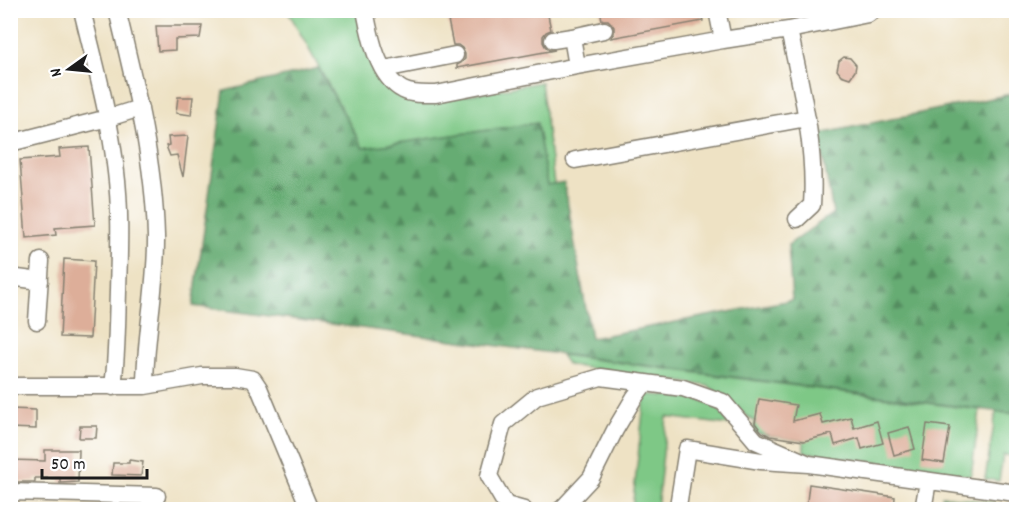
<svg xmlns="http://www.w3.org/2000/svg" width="1027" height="520" font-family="Dekko,sans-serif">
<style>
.green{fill:#7ec886;stroke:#4d7251;stroke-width:1.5}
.forest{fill:url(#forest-firs);stroke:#416448;stroke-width:1.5}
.building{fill:#ddae99}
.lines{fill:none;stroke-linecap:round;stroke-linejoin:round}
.minor-casing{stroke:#857f70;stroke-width:19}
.minor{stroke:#fff;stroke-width:16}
</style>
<defs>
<pattern id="forest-firs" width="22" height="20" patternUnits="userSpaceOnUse" patternTransform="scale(1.5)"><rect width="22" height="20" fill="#66ac73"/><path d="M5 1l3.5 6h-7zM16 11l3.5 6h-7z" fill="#538b5e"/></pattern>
</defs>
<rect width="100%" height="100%" fill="#fff"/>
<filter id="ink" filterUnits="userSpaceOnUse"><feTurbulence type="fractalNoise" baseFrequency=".0167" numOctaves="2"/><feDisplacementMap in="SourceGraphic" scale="12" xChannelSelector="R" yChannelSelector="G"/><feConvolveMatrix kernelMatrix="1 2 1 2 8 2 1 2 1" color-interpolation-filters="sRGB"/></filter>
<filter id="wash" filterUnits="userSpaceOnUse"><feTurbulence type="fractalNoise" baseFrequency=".008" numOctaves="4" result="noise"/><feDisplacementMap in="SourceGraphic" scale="24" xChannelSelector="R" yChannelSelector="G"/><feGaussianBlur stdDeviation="1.35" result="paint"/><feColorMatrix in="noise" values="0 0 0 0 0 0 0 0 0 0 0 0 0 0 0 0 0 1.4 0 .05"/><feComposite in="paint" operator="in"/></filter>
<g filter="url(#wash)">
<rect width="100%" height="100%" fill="#eee2c4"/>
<path class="green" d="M288,11H358L366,53L379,78L430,102L541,82L554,184L547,185L537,123L363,148Z
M561,355L980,410L971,476L804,452V441L753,433L755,422C738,411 725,396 708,386L568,365Z
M645,394C663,396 695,396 711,404C720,409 725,416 729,425L667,417L657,509L632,510Z
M996,412L1016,414V434L1013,456L1003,455L999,481L985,479Z
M942,496L996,503L995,509H940Z"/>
<path class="forest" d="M318,68L363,148L537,123L547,185L564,182L591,338L792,300L788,245L833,213L819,134L1016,93V414L193,306L224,91Z"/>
<g id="blocks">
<path class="building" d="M446,10H547L551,30L546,32L543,36V42L545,46L549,50H555L457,68V65L461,63L465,59V54L462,48L458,45H453Z
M600,10H701L703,21L611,38L614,33V27L611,23L608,20H602Z
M156,26H202L200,38L175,39V50L158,51Z
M844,57L850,58L856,65L855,71L850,78L841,75L837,70L839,61Z
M178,97H193L191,115L176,113Z
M188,136L183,177L177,155L170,156L166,146L169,145L168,137Z
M89,147L95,225L55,228L56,235L26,238L20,160L60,157L59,149Z
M64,259L94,261L90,338L60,337Z
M759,399L796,405L793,421L820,414L823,424L851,417L854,428L877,421L883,443L862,449L859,438L835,445L832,434L804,441L770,436L762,432L755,423Z
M10,409L36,410V429L10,428Z
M927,424L950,427L944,463L922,460Z
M80,426H97L96,438H79Z
M909,427L915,449L894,455L888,433Z
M45,450H79L78,482L60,483V478H35V482H10V460L45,461Z
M129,460L143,462L141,476L112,475L113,463H129Z
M809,484L895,497L894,510H806Z"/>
</g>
</g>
<g filter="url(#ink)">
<use href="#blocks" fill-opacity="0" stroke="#857f70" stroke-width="1.5"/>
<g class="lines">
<g class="minor-casing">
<path id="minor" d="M82,10C95,64 110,117 116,172C121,211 119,252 118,291C117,323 117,355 113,387
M117,10C135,84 154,159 156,236C157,286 145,336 145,386
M365,10C370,36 377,76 403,90C413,95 425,94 436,94L577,66L723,40L789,30L868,14L873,10
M717,10L723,40
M789,30C801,87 816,146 812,205L797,219
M572,37L604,30
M553,40L572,37L577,66
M384,69L455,55
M10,143L108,118L140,108
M575,160L807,118
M10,277L40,281
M37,321L41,261
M10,386H145L202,376H235L253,379L259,388L310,510
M10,492L157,496
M678,506L687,449L761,461L809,464L1016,493
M524,510L506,505L489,476L503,424L537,396L601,377L683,388L723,402L756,441L809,464
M560,510L562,509L591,478L615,430L634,398L645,383
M923,510L928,481"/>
</g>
<use href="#minor" class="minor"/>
</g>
</g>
<rect width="1027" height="520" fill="none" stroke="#fff" stroke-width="36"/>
<g transform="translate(69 69) rotate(255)" stroke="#ffffff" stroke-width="4.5" paint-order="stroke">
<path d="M0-4.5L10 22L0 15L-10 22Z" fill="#1c1c1c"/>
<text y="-9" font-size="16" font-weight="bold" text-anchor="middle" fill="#1c1c1c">N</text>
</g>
<path d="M42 469v9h105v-9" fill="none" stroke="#1c1c1c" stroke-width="3"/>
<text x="51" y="469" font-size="18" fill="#1c1c1c" stroke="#ffffff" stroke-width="4.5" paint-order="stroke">50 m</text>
</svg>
